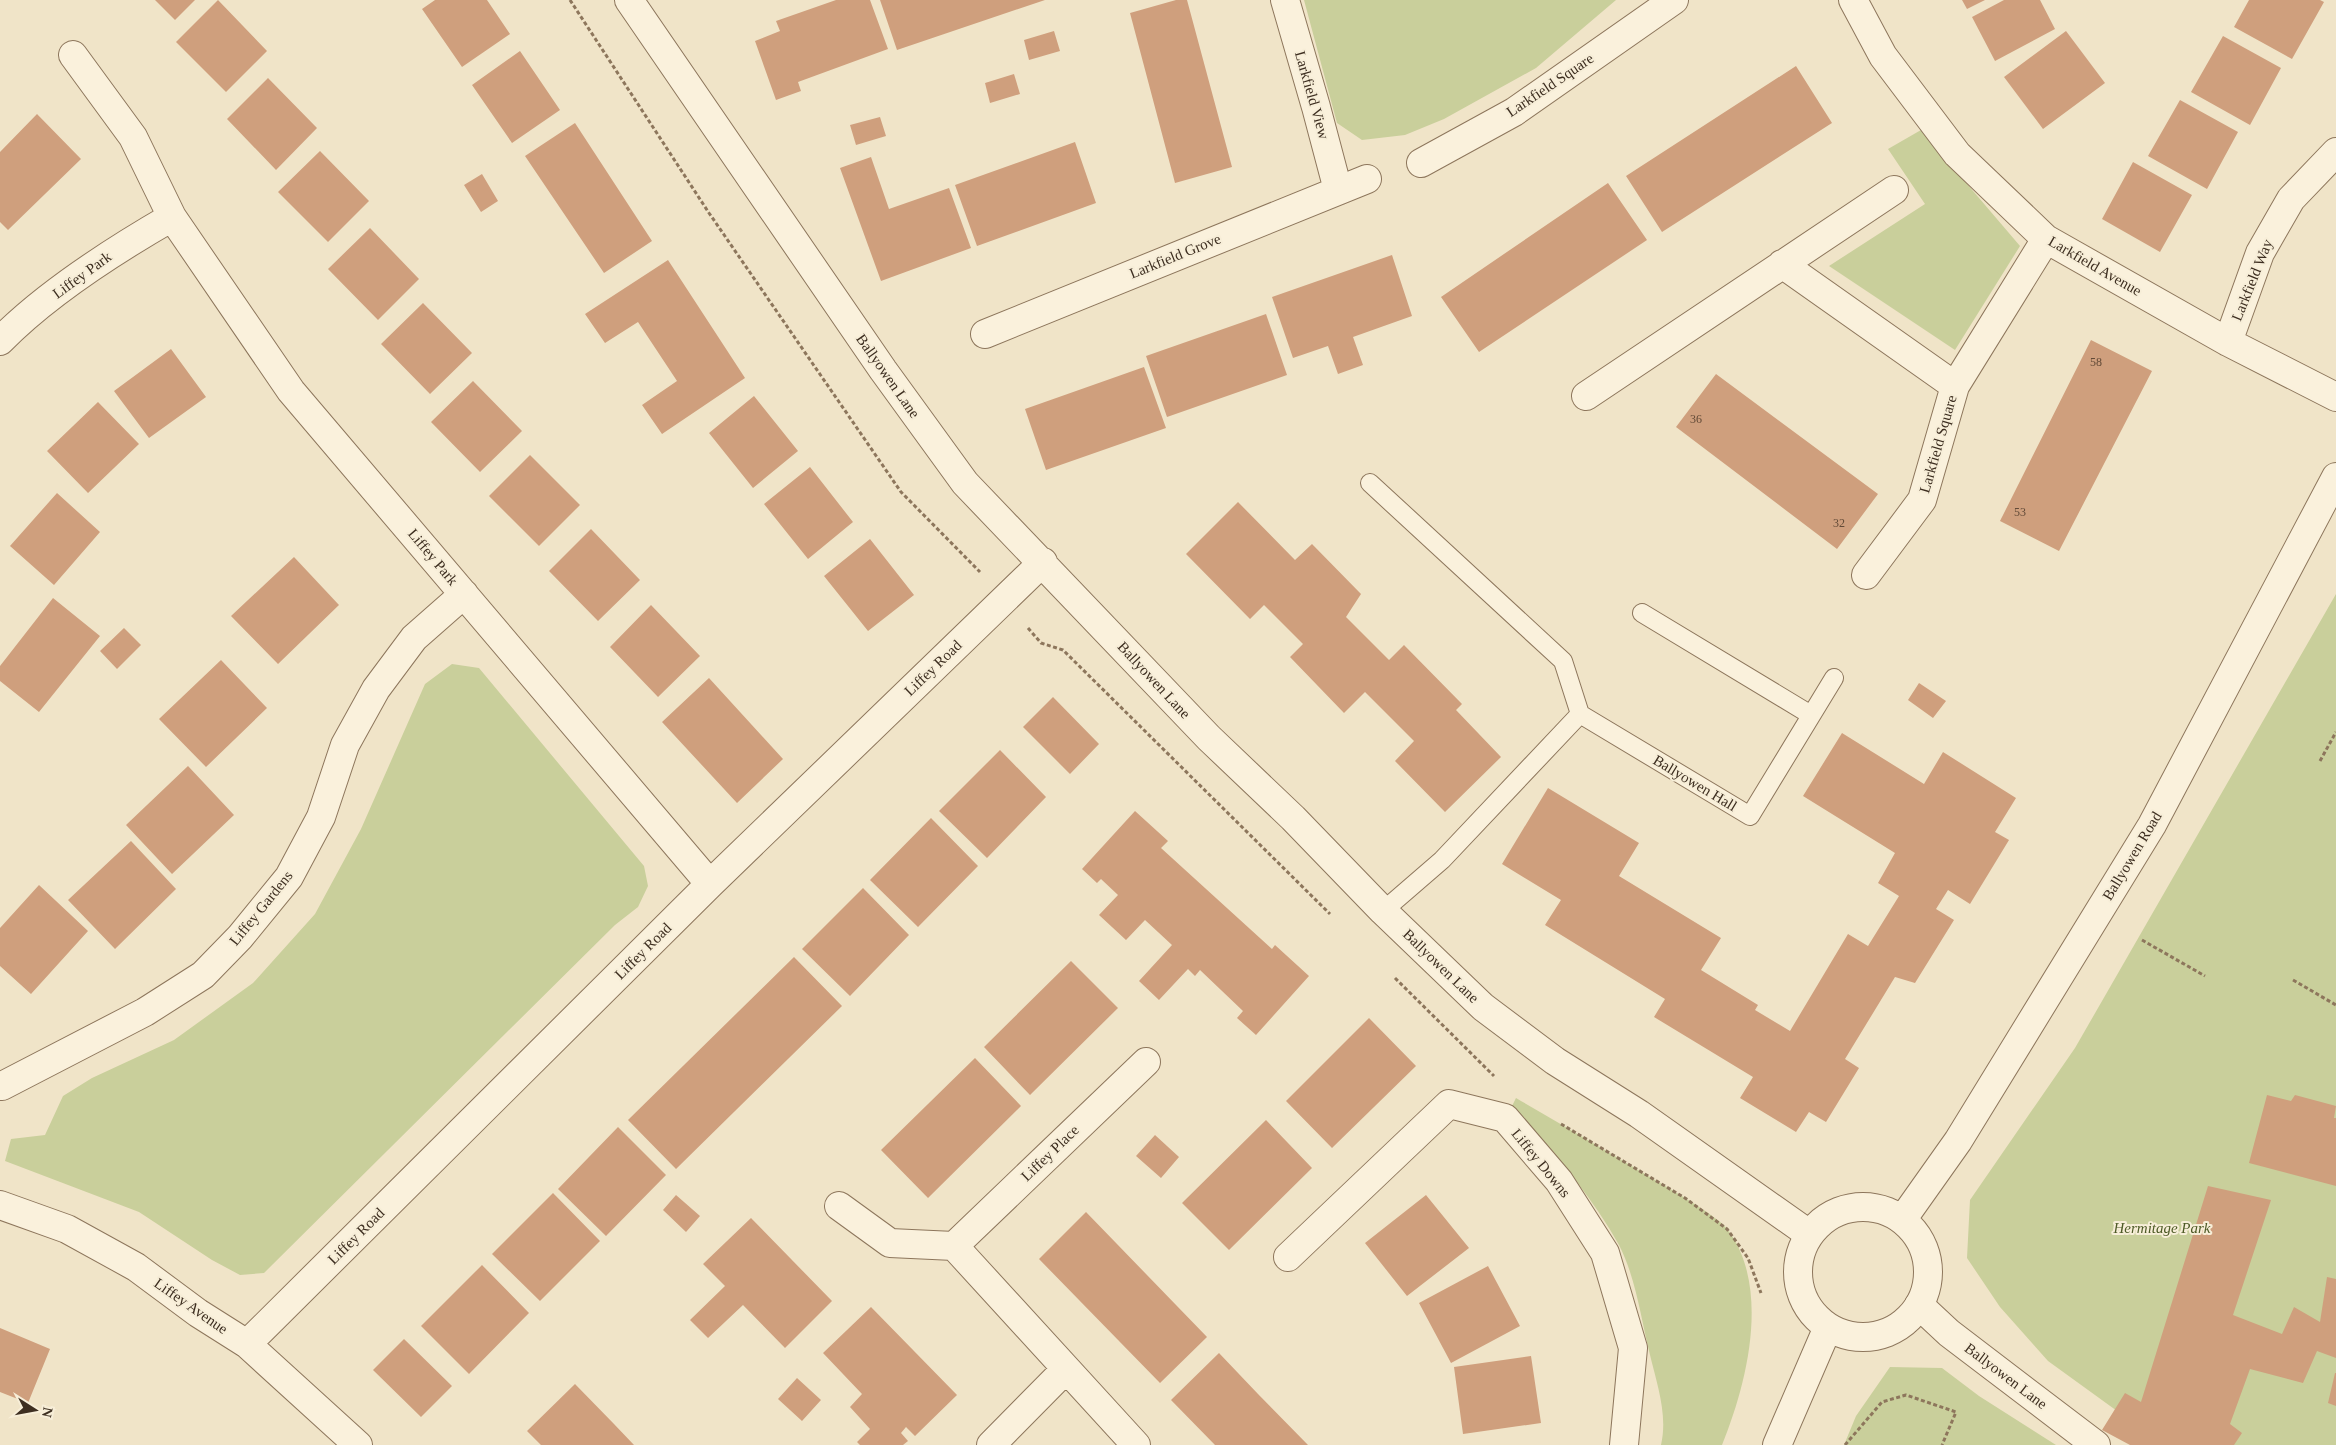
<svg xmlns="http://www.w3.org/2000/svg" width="2336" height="1445" font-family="Georgia,serif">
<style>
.green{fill:#c9cf9b}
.building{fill:#cf9f7d}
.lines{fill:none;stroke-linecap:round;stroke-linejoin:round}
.service-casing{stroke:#8d765c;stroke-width:20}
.minor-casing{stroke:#8d765c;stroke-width:30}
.tertiary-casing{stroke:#8d765c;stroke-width:30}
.path{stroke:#8d765c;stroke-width:3;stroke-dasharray:4 2.5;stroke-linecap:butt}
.service{stroke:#faf1dc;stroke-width:18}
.minor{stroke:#faf1dc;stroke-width:28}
.tertiary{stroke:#faf1dc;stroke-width:28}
.labels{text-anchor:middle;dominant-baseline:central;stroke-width:4;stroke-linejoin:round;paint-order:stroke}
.number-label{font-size:12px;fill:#624a37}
.street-label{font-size:15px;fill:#3d2e20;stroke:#f7eed8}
.park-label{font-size:15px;font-style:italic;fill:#4d5a26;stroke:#f7eed8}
</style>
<rect width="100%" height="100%" fill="#f0e4c8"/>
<path class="green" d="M1304,0H1616L1536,68L1444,119L1405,135L1362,140L1337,123Z
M1921,130L2020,246L1955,350L1829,266L1925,204L1888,149Z
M2336,594V1445H2164L2048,1361L2000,1307L1967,1258L1970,1200L2075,1048Z
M452,664L479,668L644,866L648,886L638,907L615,925L264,1273L240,1275L212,1260L139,1212L5,1161L11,1139L45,1135L63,1096L92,1078L174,1040L253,983L315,914L361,829L425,684Z
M1516,1098C1564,1126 1612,1154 1660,1183C1675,1192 1719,1217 1728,1230C1771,1288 1747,1384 1722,1445H1661C1668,1415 1657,1384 1650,1355C1641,1319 1636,1278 1619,1245C1591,1194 1551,1150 1511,1108Z
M1890,1367L1942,1368L1979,1396L2056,1445H1844L1856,1416Z"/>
<path class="building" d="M155,0H195L175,20Z
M218,0L267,51L226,92L176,42Z
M435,0H487L510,34L462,67L422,9Z
M836,0H870L888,49L798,82L801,91L776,100L755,41L780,31L776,21Z
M880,0H1045L897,50Z
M1176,0H1187L1232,167L1175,183L1130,13Z
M1962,0H1985L1967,9Z
M2004,0H2040L2055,29L1995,61L1972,17Z
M2249,0H2320L2324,2L2292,59L2234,27Z
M1054,31L1060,51L1029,60L1024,40Z
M2066,31L2105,83L2043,129L2004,77Z
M2223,36L2281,68L2250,125L2191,92Z
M520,51L560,110L512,143L472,85Z
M1796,66L1832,123L1662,232L1626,176Z
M1014,74L1020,94L990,103L985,83Z
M268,78L317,128L276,170L227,119Z
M2180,100L2238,132L2207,189L2148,156Z
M37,114L81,159L8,230L0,222V152Z
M880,117L886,136L856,145L850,125Z
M575,123L652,241L604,273L525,156Z
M1075,142L1096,203L977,246L955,185Z
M320,151L369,201L328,242L278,192Z
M871,157L889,209L949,188L971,248L881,281L840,168Z
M2133,162L2192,195L2160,252L2102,219Z
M482,174L498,201L481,212L464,185Z
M1608,183L1647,240L1479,352L1441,297Z
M370,228L419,279L378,320L328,269Z
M1392,255L1412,316L1353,337L1363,365L1338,374L1328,346L1293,358L1272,297Z
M668,260L745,378L662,434L642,405L677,381L638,322L605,343L585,314Z
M423,303L472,353L430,394L381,344Z
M1266,314L1287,375L1167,417L1146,356Z
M2091,340L2152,371L2059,551L2000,521Z
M171,349L206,397L149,438L114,391Z
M1144,367L1166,428L1046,470L1025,409Z
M1716,374L1878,494L1837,549L1676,427Z
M473,381L522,431L480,472L431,422Z
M754,396L798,451L753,488L709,433Z
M98,402L139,444L88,493L47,451Z
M530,455L580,505L539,546L489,496Z
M810,467L853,522L808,559L764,504Z
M57,493L100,532L54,585L10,546Z
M1238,502L1295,560L1312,544L1361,594L1346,617L1389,660L1404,645L1462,704L1456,710L1501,757L1445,812L1395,761L1414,741L1365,692L1344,713L1290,657L1303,644L1264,605L1250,619L1186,554Z
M591,529L640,580L598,621L549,571Z
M870,539L914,595L868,631L824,576Z
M294,557L339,605L278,664L231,616Z
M53,598L100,636L39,712L0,681V666Z
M651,605L700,656L658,697L610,647Z
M124,628L141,645L117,669L100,651Z
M221,660L267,708L206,767L159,719Z
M709,678L783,759L737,803L662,722Z
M1919,683L1946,701L1933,718L1908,700Z
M1053,697L1099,744L1070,774L1023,727Z
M1842,733L1924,784L1943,752L2016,798L1995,832L2009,840L1970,904L1948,890L1936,909L1954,920L1915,983L1895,977L1845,1059L1859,1068L1826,1122L1809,1112L1796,1132L1740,1098L1753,1077L1654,1017L1665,999L1545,925L1561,900L1502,864L1548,788L1639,843L1619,876L1721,938L1701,970L1758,1005L1755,1010L1790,1031L1848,934L1868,946L1899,896L1878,883L1895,853L1803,796Z
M1000,750L1046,797L987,858L939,811Z
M188,766L234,815L172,874L126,825Z
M1135,811L1168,841L1161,848L1272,949L1275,945L1309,976L1256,1035L1237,1018L1243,1011L1200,970L1195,976L1188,969L1159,1000L1139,981L1172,945L1145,920L1126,940L1099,915L1118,895L1101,879L1097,883L1082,869Z
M931,818L978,866L918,927L870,880Z
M131,841L176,889L115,949L68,900Z
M39,885L88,931L31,994L0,966V928Z
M863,888L909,935L850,996L802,949Z
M794,957L842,1006L676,1169L628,1120Z
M1071,961L1118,1008L1030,1095L984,1047Z
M1369,1018L1416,1066L1332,1148L1286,1101Z
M975,1058L1021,1106L928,1198L881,1150Z
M2267,1095L2291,1101L2295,1095L2336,1106L2334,1118H2336V1186L2249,1163Z
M1266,1120L1312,1168L1229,1250L1182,1203Z
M618,1127L666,1175L606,1236L558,1189Z
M1155,1135L1179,1157L1161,1178L1136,1156Z
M2208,1186L2271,1200L2233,1315L2282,1334L2294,1307L2320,1322L2327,1277L2336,1279V1358L2317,1351L2303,1383L2250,1369L2230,1424L2242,1433L2234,1445H2130L2102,1430L2125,1393L2141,1402Z
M553,1193L600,1241L540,1301L492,1254Z
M676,1195L700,1216L686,1232L663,1210Z
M1426,1195L1469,1248L1407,1296L1365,1243Z
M1086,1212L1207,1337L1160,1383L1039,1259Z
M751,1218L832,1301L785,1348L743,1305L708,1338L690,1320L725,1286L703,1264Z
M482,1265L529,1313L469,1374L421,1326Z
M1488,1266L1520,1326L1451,1363L1419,1303Z
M871,1307L957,1395L915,1436L906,1427L901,1433L908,1441L903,1445H860L857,1442L870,1429L850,1407L862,1394L823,1353Z
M0,1328L50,1349L28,1403L0,1392Z
M404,1339L452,1386L421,1417L373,1370Z
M1219,1353L1258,1394L1308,1445H1215L1171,1400Z
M1531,1356L1541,1423L1463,1434L1454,1367Z
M2335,1373H2336V1406L2328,1403Z
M797,1378L821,1400L802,1421L778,1399Z
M575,1384L614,1424L634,1445H541L527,1431Z"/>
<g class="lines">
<g class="service-casing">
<path id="service" d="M1370,483L1563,661L1580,714L1750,816L1834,678
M1642,613L1811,715
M1383,911L1442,860L1580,714"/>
</g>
<g class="minor-casing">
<path id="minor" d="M629,0L883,370L965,483L1209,738L1293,818L1383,911L1483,1007L1555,1061L1639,1114L1809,1234
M1285,0L1316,107L1338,190
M1853,0L1883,56L1957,154L2046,239L2228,342L2336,397
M73,55L133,137L172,217L291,391L710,884
M1421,163L1514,112L1674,0
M1782,264L1955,386
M985,334L1367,179
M0,341C47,293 113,251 172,217
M2228,342L2260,253L2291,199L2336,152
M1586,396L1894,190
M1866,575L1922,500L1955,386L2046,239
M2,1086L145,1012L203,975L240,937L289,877L321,817L345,745L376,689L414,638L464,594
M0,1205L67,1229L136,1267L198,1313L247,1344L358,1445
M839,1206L890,1243L954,1246L1136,1445
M954,1246L1146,1062
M1288,1257L1449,1104L1505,1118L1559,1181L1605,1253L1633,1348L1624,1445
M1919,1305L1949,1333L2096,1445
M247,1344L710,884L1043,562
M991,1445L1066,1369"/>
</g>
<g class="tertiary-casing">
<path id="tertiary" d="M1798 1272a65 65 0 1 1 130 0a65 65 0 1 1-130 0Z
M1902,1220L1958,1141L2152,825L2336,477
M1777,1445L1828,1327"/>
</g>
<path class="path" d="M570,0L709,213L901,492L980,572
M1028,628L1041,643L1063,650L1330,914
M2320,761L2336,732
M2142,940L2205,976
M1395,978L1494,1076
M2293,980L2336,1005
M1561,1124L1685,1198L1727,1229L1748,1258L1761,1293
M1845,1445L1882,1402L1906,1395L1956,1412L1942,1445"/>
<use href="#service" class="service"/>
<use href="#minor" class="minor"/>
<use href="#tertiary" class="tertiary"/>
</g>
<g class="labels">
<g class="number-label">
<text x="2096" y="362">58</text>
<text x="1696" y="419">36</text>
<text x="2020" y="512">53</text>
<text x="1839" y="523">32</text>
</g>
<g class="street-label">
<text transform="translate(1550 85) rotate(-34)">Larkfield Square</text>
<text transform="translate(1312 95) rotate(74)">Larkfield View</text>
<text transform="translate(1175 256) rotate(-22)">Larkfield Grove</text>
<text transform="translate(2095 266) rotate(30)">Larkfield Avenue</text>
<text transform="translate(82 275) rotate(-36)">Liffey Park</text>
<text transform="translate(2252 280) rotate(-68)">Larkfield Way</text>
<text transform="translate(888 376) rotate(55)">Ballyowen Lane</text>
<text transform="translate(1938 444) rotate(-74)">Larkfield Square</text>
<text transform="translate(433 557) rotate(50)">Liffey Park</text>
<text transform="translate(933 668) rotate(-44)">Liffey Road</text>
<text transform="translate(1154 680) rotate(47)">Ballyowen Lane</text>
<text transform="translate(1695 783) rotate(31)">Ballyowen Hall</text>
<text transform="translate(2132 856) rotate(-59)">Ballyowen Road</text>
<text transform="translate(261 908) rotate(-51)">Liffey Gardens</text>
<text transform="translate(643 951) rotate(-45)">Liffey Road</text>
<text transform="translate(1441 966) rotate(44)">Ballyowen Lane</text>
<text transform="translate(1050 1153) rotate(-44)">Liffey Place</text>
<text transform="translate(1541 1163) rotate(51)">Liffey Downs</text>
<text transform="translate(356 1236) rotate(-45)">Liffey Road</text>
<text transform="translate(191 1306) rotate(35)">Liffey Avenue</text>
<text transform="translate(2006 1376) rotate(37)">Ballyowen Lane</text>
</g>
<g class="park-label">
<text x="2162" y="1228">Hermitage Park</text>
</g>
</g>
<g transform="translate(35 1410) rotate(101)" stroke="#f7eed8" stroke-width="4" paint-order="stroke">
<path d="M0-4L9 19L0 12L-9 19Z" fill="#3d2e20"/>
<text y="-8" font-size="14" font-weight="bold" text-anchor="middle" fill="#3d2e20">N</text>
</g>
</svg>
